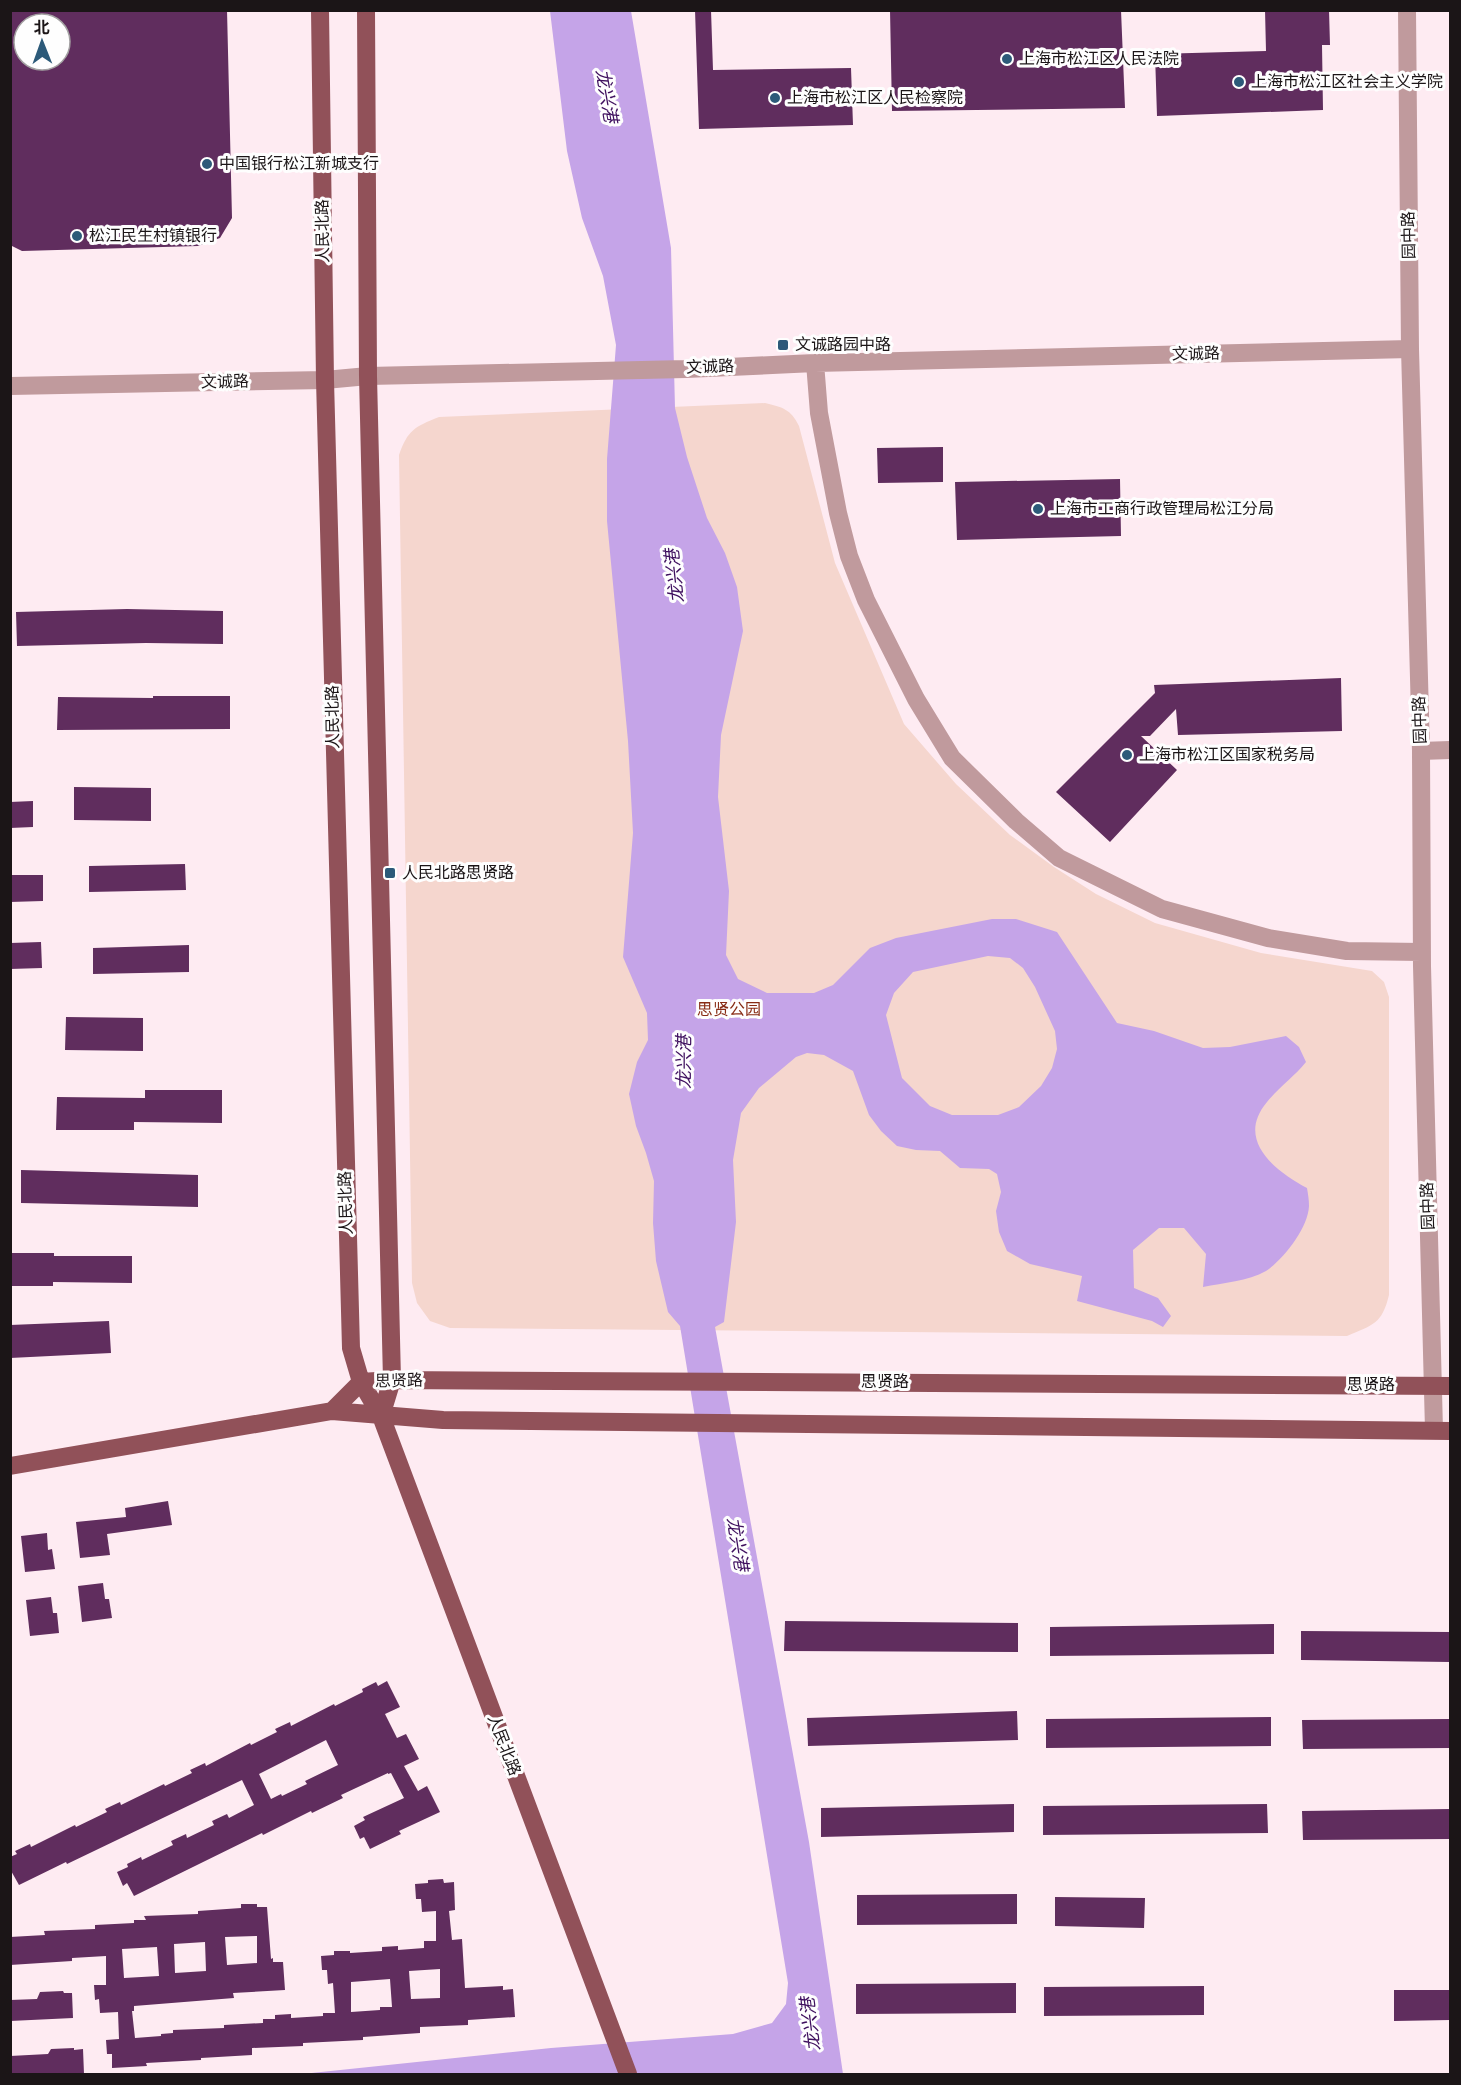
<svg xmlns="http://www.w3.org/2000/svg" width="1461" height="2085" font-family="'Source Sans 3','Noto Sans SC',sans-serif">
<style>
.green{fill:#f5d6ce}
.water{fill:#c5a4e8;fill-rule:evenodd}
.building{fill:#602d5e;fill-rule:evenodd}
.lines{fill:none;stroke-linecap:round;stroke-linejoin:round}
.minor{stroke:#c09a9d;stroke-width:18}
.major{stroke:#915159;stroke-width:18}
.poi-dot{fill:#2c5a79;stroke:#fefefe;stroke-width:2}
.labels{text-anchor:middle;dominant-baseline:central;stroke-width:6;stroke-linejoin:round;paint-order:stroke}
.poi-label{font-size:16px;fill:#1b1517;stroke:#fefefe;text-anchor:start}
.street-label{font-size:16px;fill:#1b1517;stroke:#fefefe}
.park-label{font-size:16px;fill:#882c15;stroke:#fefefe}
.water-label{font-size:18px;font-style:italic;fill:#3e0f5e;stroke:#fefefe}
</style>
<rect width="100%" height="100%" fill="#feebf2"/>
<path class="green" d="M765,403C782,407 791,409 799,426L835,563L904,724L956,784L1010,835L1054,867L1096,894L1155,923L1261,953L1372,971L1384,982L1389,997V1295C1382,1324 1373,1325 1347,1336L450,1328L430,1321L417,1303L412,1283L399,455C408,430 414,427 439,417Z"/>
<path class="water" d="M550,11H631L671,248L675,408L687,457L707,518L725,553L737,587L743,631L721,735L718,797L729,891L726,955L738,979L767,993H814L833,985L870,948L896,938L992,919H1016L1057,932L1117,1023L1154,1031L1203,1048L1230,1047L1286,1036L1299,1047L1306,1062C1294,1077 1279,1087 1267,1102C1235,1140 1275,1171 1307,1188C1308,1194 1309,1200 1309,1206C1308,1228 1284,1259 1266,1271C1248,1281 1223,1283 1203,1287L1206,1254L1184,1228H1159L1133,1250L1134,1288L1158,1298L1171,1316L1163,1327L1152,1321L1077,1301L1082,1276L1030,1264L1007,1251L999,1232L996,1211L1001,1192L997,1174L989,1169L960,1168L940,1151L916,1150L897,1146L881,1131L869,1115L853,1071L824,1055L807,1053L796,1057L759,1088L741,1113L733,1160L736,1222L724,1322L715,1327L809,1842L843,2074H302L551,2048L733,2034L772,2023L786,2004L788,1983L680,1326L668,1312L656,1261L653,1223L654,1181L646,1153L636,1126L629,1094L637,1062L648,1040L647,1013L623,957L633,833L628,741L607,521V459L616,345L603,276L582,218L567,151ZM988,956L1010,958L1023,968L1035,987L1055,1031L1057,1049L1052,1068L1041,1086L1019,1107L998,1115H952L930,1106L902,1078L886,1015L894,993L913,972Z"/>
<path class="building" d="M10,10H227L232,218L220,238L198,246L22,251L10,245ZM24,24H60V60H24Z
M695,10H711L713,70L851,68L853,125L699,129Z
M890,10H1121L1125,108L892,111Z
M1265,10H1329L1330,45H1322L1323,110L1157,116L1155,54L1266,51Z
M943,447V482L878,483L877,448Z
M1120,479L1121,536L957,540L955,482Z
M127,609L223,611V644L146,643L17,646L16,612Z
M1341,678L1342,731L1178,735L1176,709L1150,736H1141L1177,770L1110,842L1056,792L1155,693L1154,685Z
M153,696H230V729L57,730L58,697L153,698Z
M74,787L151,788V821L74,820Z
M33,801V827L10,828V802Z
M185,864L186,890L89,892V866Z
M10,875H43V901L10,902Z
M41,942L42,968L10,969V943Z
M189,945V972L93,974V948Z
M66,1017L143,1018V1051L65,1050Z
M145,1090H222V1123L134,1122V1130H56L57,1097L145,1098Z
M21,1170L198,1175V1207L21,1203Z
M10,1253H54V1256H132V1283L53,1282V1286H10Z
M109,1321L111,1353L10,1358V1325Z
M168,1501L172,1525L107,1534L110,1555L80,1558L76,1522L126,1517L125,1508Z
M47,1533L48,1550L52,1549L55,1569L25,1572L21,1536Z
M103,1583L105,1599H109L112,1618L82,1622L78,1586Z
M51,1597L53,1613H57L59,1633L30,1636L26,1600Z
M785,1621L1018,1623V1652L784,1651Z
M1274,1624V1654L1050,1656V1627Z
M1301,1631L1450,1632V1662L1301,1660Z
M387,1681L400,1707L385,1714L397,1738L406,1734L419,1759L404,1766L418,1791L427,1786L440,1812L399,1831L401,1834L370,1849L364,1837L360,1839L354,1826L365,1820L363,1817L404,1798L391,1773L388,1774V1773L341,1795L343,1798L312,1813L311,1811L263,1835L262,1833L134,1896L127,1883L123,1886L117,1872L128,1867L127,1864L141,1857L142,1860L173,1845L171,1841L186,1834L187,1838L214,1825L212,1821L227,1814L229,1818L254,1805L242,1780L67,1864L66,1862L19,1885L10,1869V1857L17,1854L15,1851L30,1844L31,1847L75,1825L76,1827L107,1812L105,1809L120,1802L121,1805L164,1784L165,1786L192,1773L190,1770L205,1763L206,1766L250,1743L251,1745L277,1732L275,1729L290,1722L291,1726L334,1704L335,1706L363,1692L362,1689L376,1682L378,1686ZM326,1740L338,1765L305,1781L307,1784L282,1796L281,1794L271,1799L259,1774Z
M1017,1711L1018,1740L808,1746L807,1718Z
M1271,1717V1746L1046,1748V1719Z
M1450,1719V1748L1303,1749L1302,1720Z
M1014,1804V1832L821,1837V1808Z
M1267,1804L1268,1833L1043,1835V1806Z
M1450,1809V1839L1303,1840L1302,1811Z
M443,1879L444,1883L454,1882L455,1910L449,1911L452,1940L462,1939L465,1988L503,1986V1990L513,1989L515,2017L468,2020V2025L420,2027V2033L363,2037V2040L303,2043V2046L252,2048V2055L201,2058V2060L146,2063L147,2066L112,2068V2054H107L106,2040L119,2039L118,2012L100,2013L99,1999L95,2000L94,1985H106V1956L72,1958V1961L10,1965V1937L45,1935L44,1931L95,1929V1925L134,1923V1920H146L144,1916L198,1914V1911L241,1908V1904H257V1907H267L271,1959L273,1958V1962H283L285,1990L233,1993L234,1998L134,2006V2011H132L135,2038L161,2036V2034L173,2033V2030L224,2028V2025L263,2023V2019H275V2015L291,2014V2018L323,2016V2013H335L333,1983L328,1984L327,1970H322L321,1956L334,1955V1951H350V1953L382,1951V1947L398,1946V1950L424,1948V1941H436V1911L422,1912L421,1899H416L415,1884L428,1883V1880ZM257,1936V1963L227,1965L225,1937ZM205,1942L206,1971L175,1973L174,1944ZM157,1947L159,1976L124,1978L122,1949ZM440,1969V1998L411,1999L409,1971ZM390,1979L392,2007H380V2010L351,2012V1982Z
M1017,1894V1924L857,1925V1895Z
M1055,1897L1145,1898L1144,1928L1055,1926Z
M1016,1983V2013L856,2014V1984Z
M1204,1986V2015L1044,2016V1987Z
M1394,1990H1450V2020L1394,2021Z
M63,1991L64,1993H72L73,2018L10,2021V2000L37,1999L40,1992Z
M74,2048V2050L83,2049L84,2074H10V2056L48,2054L51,2049Z"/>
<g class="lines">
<path class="minor" d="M1407,10L1410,349L1421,751L1422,966L1434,1430
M815,363L819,413L838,513L849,556L866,600L916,699L952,758L1016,821L1059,858L1162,909L1268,938L1347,951L1422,952
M10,386L325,380L368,376L686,369L815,363L1410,349
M1421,751L1450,750"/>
<path class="major" d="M320,10L325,380L351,1348L361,1382L381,1416L628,2074
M366,10L368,376L392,1380L381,1416
M332,1411L361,1382L392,1380L1450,1386
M10,1466L332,1411L443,1420L1450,1431"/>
</g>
<g class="poi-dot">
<circle cx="1007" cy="59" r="6"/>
<circle cx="1239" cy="82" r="6"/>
<circle cx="775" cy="98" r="6"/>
<circle cx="207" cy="164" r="6"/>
<circle cx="77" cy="236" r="6"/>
<rect x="777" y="339" width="12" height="12" rx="3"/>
<circle cx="1038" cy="509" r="6"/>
<circle cx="1127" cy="755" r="6"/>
<rect x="384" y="867" width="12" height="12" rx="3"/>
</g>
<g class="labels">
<g class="poi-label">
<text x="1019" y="59">上海市松江区人民法院</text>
<text x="1251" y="82">上海市松江区社会主义学院</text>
<text x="787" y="98">上海市松江区人民检察院</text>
<text x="219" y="164">中国银行松江新城支行</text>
<text x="89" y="236">松江民生村镇银行</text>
<text x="795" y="345">文诚路园中路</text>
<text x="1050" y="509">上海市工商行政管理局松江分局</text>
<text x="1139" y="755">上海市松江区国家税务局</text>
<text x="402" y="873">人民北路思贤路</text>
</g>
<g class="street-label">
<text transform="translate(323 231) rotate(-91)">人民北路</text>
<text transform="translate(1409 235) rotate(-91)">园中路</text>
<text transform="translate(1196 354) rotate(-1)">文诚路</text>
<text transform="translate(710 367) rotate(-2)">文诚路</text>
<text transform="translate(225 382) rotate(-1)">文诚路</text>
<text transform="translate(333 717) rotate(-91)">人民北路</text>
<text transform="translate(1420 720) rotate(-92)">园中路</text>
<text transform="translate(346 1203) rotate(-92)">人民北路</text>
<text transform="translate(1428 1206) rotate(-92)">园中路</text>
<text transform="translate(399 1381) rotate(-1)">思贤路</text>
<text x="885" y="1382">思贤路</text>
<text x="1371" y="1385">思贤路</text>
<text transform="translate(504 1745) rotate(69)">人民北路</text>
</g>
<g class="park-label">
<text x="729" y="1010">思贤公园</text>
</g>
<g class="water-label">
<text transform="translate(606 96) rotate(80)">龙兴港</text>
<text transform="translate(675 576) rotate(-96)">龙兴港</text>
<text transform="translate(684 1062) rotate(-90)">龙兴港</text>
<text transform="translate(737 1544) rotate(81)">龙兴港</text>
<text transform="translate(811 2024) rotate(-97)">龙兴港</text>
</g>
</g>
<rect width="1461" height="2085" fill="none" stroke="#1b1517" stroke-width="24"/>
<g transform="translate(42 42) rotate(359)"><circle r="28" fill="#fefefe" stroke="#a3a1a2" stroke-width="1.5"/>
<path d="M0-4.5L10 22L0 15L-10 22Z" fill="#2c5a79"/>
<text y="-9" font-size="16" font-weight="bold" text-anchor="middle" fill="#1b1517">北</text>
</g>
</svg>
